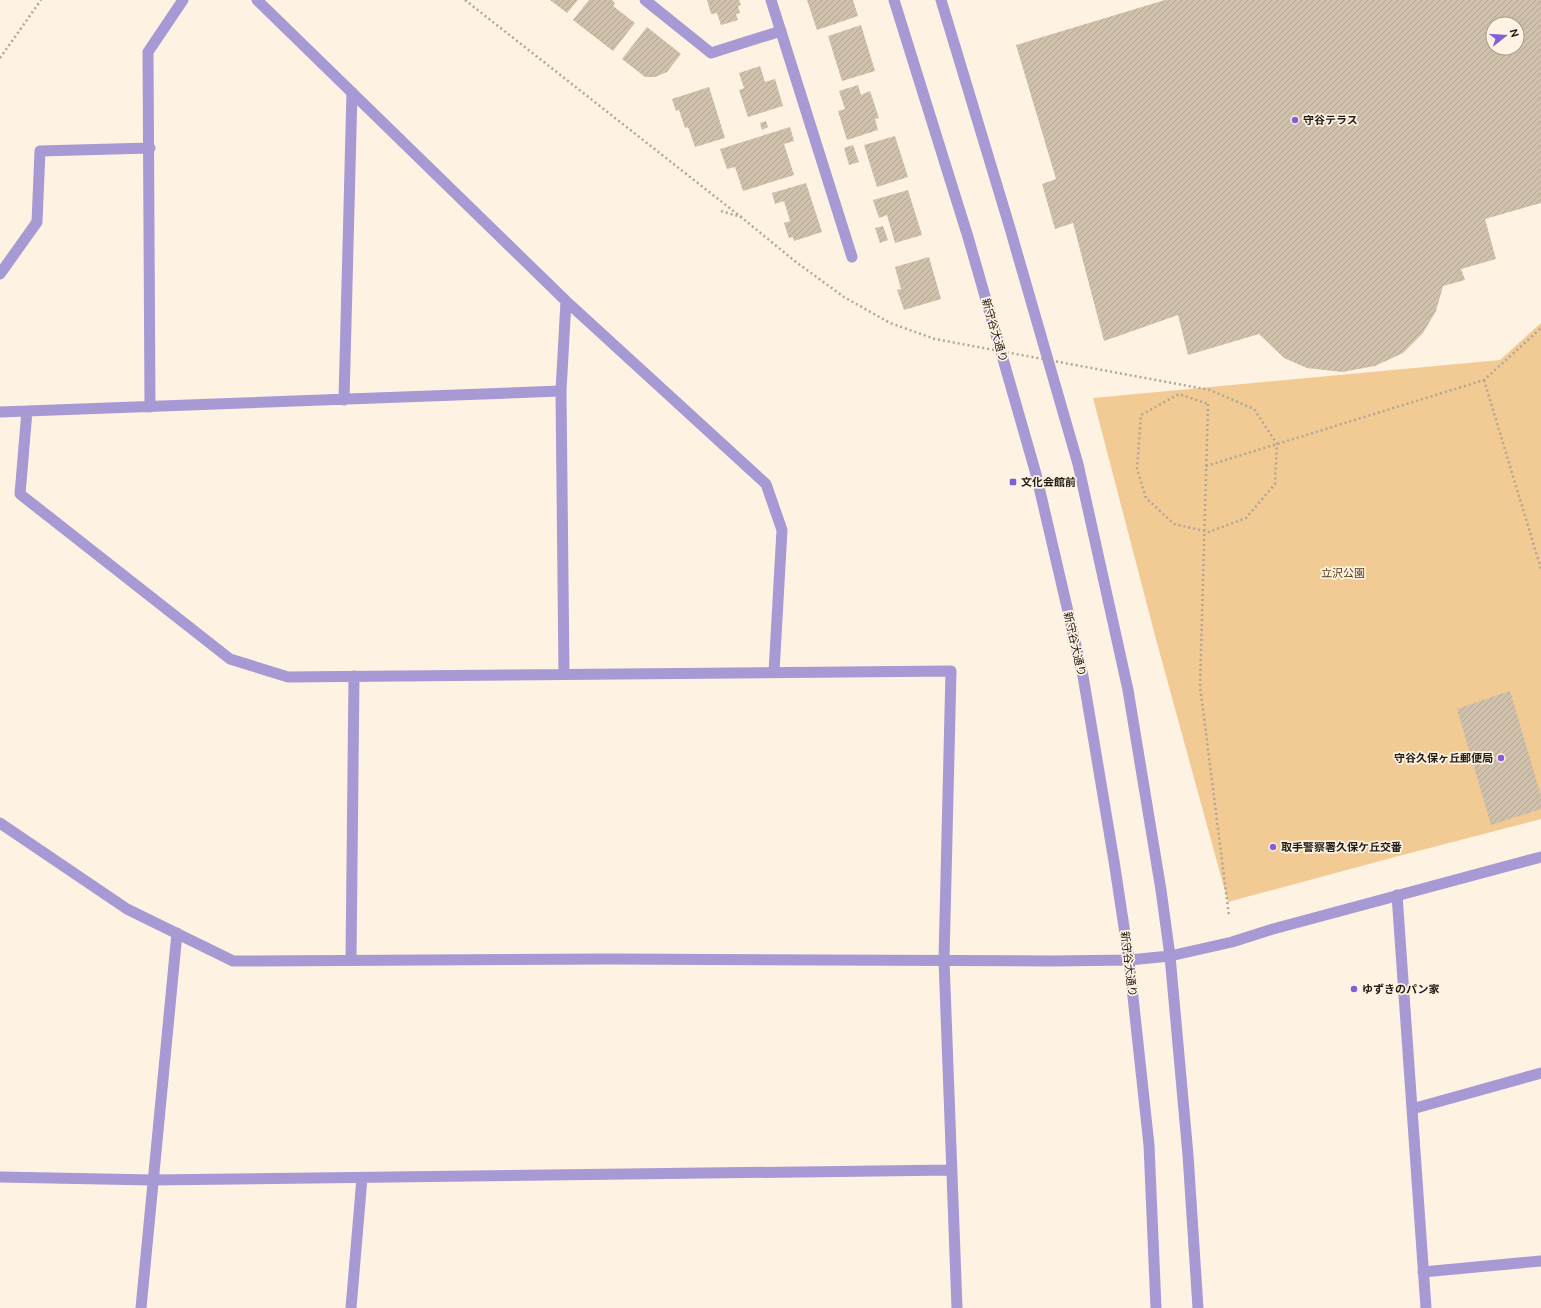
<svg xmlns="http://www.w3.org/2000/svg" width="1541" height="1308" font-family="Ubuntu,'Noto Sans JP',sans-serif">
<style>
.green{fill:#f2ca93}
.building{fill:url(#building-hatch);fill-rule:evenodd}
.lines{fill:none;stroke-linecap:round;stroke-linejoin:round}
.path{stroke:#b0a699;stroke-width:2.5;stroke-dasharray:2 3;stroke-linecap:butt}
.minor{stroke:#a699d4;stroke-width:11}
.tertiary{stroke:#a699d4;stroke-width:11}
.path-bridge{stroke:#b0a699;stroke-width:2.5;stroke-dasharray:2 3;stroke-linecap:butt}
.poi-dot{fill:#845ed8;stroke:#fef2e2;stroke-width:1.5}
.labels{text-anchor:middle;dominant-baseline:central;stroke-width:3.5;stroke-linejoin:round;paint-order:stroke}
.poi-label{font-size:11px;font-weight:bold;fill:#221c15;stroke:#fef2e2;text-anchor:start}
.street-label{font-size:11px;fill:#221c15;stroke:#fef2e2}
.park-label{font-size:11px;fill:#533a14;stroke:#fef2e2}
</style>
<defs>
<pattern id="building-hatch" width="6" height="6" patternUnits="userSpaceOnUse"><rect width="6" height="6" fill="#d0c1ad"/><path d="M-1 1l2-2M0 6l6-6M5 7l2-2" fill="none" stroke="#b2a594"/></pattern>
</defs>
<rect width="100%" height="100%" fill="#fef2e2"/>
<path class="green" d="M1541,323V819L1391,858L1228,902L1157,643L1093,398L1500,360Z"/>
<path class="building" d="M550,0H578L567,13Z
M589,0H612L615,3L613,6L635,23L613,51L573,20Z
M707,0H739L741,5L738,6L740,13L736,14L738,20L721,25L717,13L711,14Z
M807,0H853L858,16L817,30Z
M1165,0H1541V203L1485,219L1496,259L1461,269L1465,280L1443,286L1436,311L1423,333L1403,353L1375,366L1342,372L1307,368L1284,358L1259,334L1188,355L1178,315L1104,341L1073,223L1055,229L1042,184L1056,179L1016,45ZM1493,24H1517V48H1493Z
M861,25L875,71L842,81L828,36Z
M647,27L681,54L667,72L655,77H645L622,59Z
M760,66L765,82L775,79L783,106L748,117L739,90L744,88L739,73Z
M858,85L861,95L870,91L879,118L875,119L878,130L847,140L838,111L845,109L839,91Z
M709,87L725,138L695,147L688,127L685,128L679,110L676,111L672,99Z
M766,121L768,127L762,130L760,123Z
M790,127L794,141L784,144L794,175L743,191L735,167L727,169L720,149Z
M895,136L908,177L877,187L864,145Z
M853,145L859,162L849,165L844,148Z
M806,183L822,232L794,241L793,237L789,238L784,223L790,221L784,201L775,204L772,193Z
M908,190L922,235L895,243L887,215L879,218L873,200Z
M883,226L888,240L880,243L875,228Z
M929,257L941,299L904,310L897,290L901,289L895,267Z
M1510,691L1541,796V809L1491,825L1457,709Z"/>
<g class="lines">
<path class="path" d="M465,0L741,217
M0,58L41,0
M1484,380L1541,569
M1208,404L1200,686L1229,916
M1206,466L1484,380L1541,328"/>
<path class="minor" d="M257,0L566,301L766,484L782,530L774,672
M645,0L711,53L781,31
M771,0L852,257
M0,274L37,222L40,151L150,148
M344,400L352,92
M150,407L148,52L183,0
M27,411L20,494L230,659L288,677L951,671L944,960L957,1308
M0,412L561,391
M564,674L561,391L566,301
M1397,895L1426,1308
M351,960L354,676
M1412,1109L1541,1073
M0,1177L153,1180L952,1170
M1423,1272L1541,1261
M351,1308L362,1178"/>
<path class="tertiary" d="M894,0L968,237L1036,474L1083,676L1114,861L1129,960L1149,1145L1156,1308
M941,0L1009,225L1078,464L1128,690L1161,890L1170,956L1188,1155L1198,1308
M0,823L127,909L233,961L610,959L1052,961L1129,960L1170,956L1232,942L1273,929L1541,857
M141,1308L177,933"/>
<path class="path-bridge" d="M721,211L741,217L796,262L844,297L890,323L935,339L1210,390L1254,409L1277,444L1275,484L1246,518L1209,532L1174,524L1146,498L1137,469L1141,415L1179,394L1208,404"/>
</g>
<g class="poi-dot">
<circle cx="1295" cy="120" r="4"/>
<rect x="1009" y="478" width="8" height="8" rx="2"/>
<circle cx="1501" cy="758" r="4"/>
<circle cx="1273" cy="847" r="4"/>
<circle cx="1354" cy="989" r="4"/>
</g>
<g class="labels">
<g class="poi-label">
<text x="1303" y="120">守谷テラス</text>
<text x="1021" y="482">文化会館前</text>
<text x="1493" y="758" text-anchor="end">守谷久保ヶ丘郵便局</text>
<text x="1281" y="847">取手警察署久保ケ丘交番</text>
<text x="1362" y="989">ゆずきのパン家</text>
</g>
<g class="street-label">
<text transform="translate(995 330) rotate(74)">新守谷大通り</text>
<text transform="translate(1075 644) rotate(77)">新守谷大通り</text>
<text transform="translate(1129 964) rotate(83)">新守谷大通り</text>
</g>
<g class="park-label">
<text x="1343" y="573">立沢公園</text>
</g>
</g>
<g transform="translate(1505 36) rotate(73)"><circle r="19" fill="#fef2e2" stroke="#a69c90"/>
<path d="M0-3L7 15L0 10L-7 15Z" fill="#845ed8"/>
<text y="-6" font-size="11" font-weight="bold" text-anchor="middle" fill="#221c15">N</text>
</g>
</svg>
